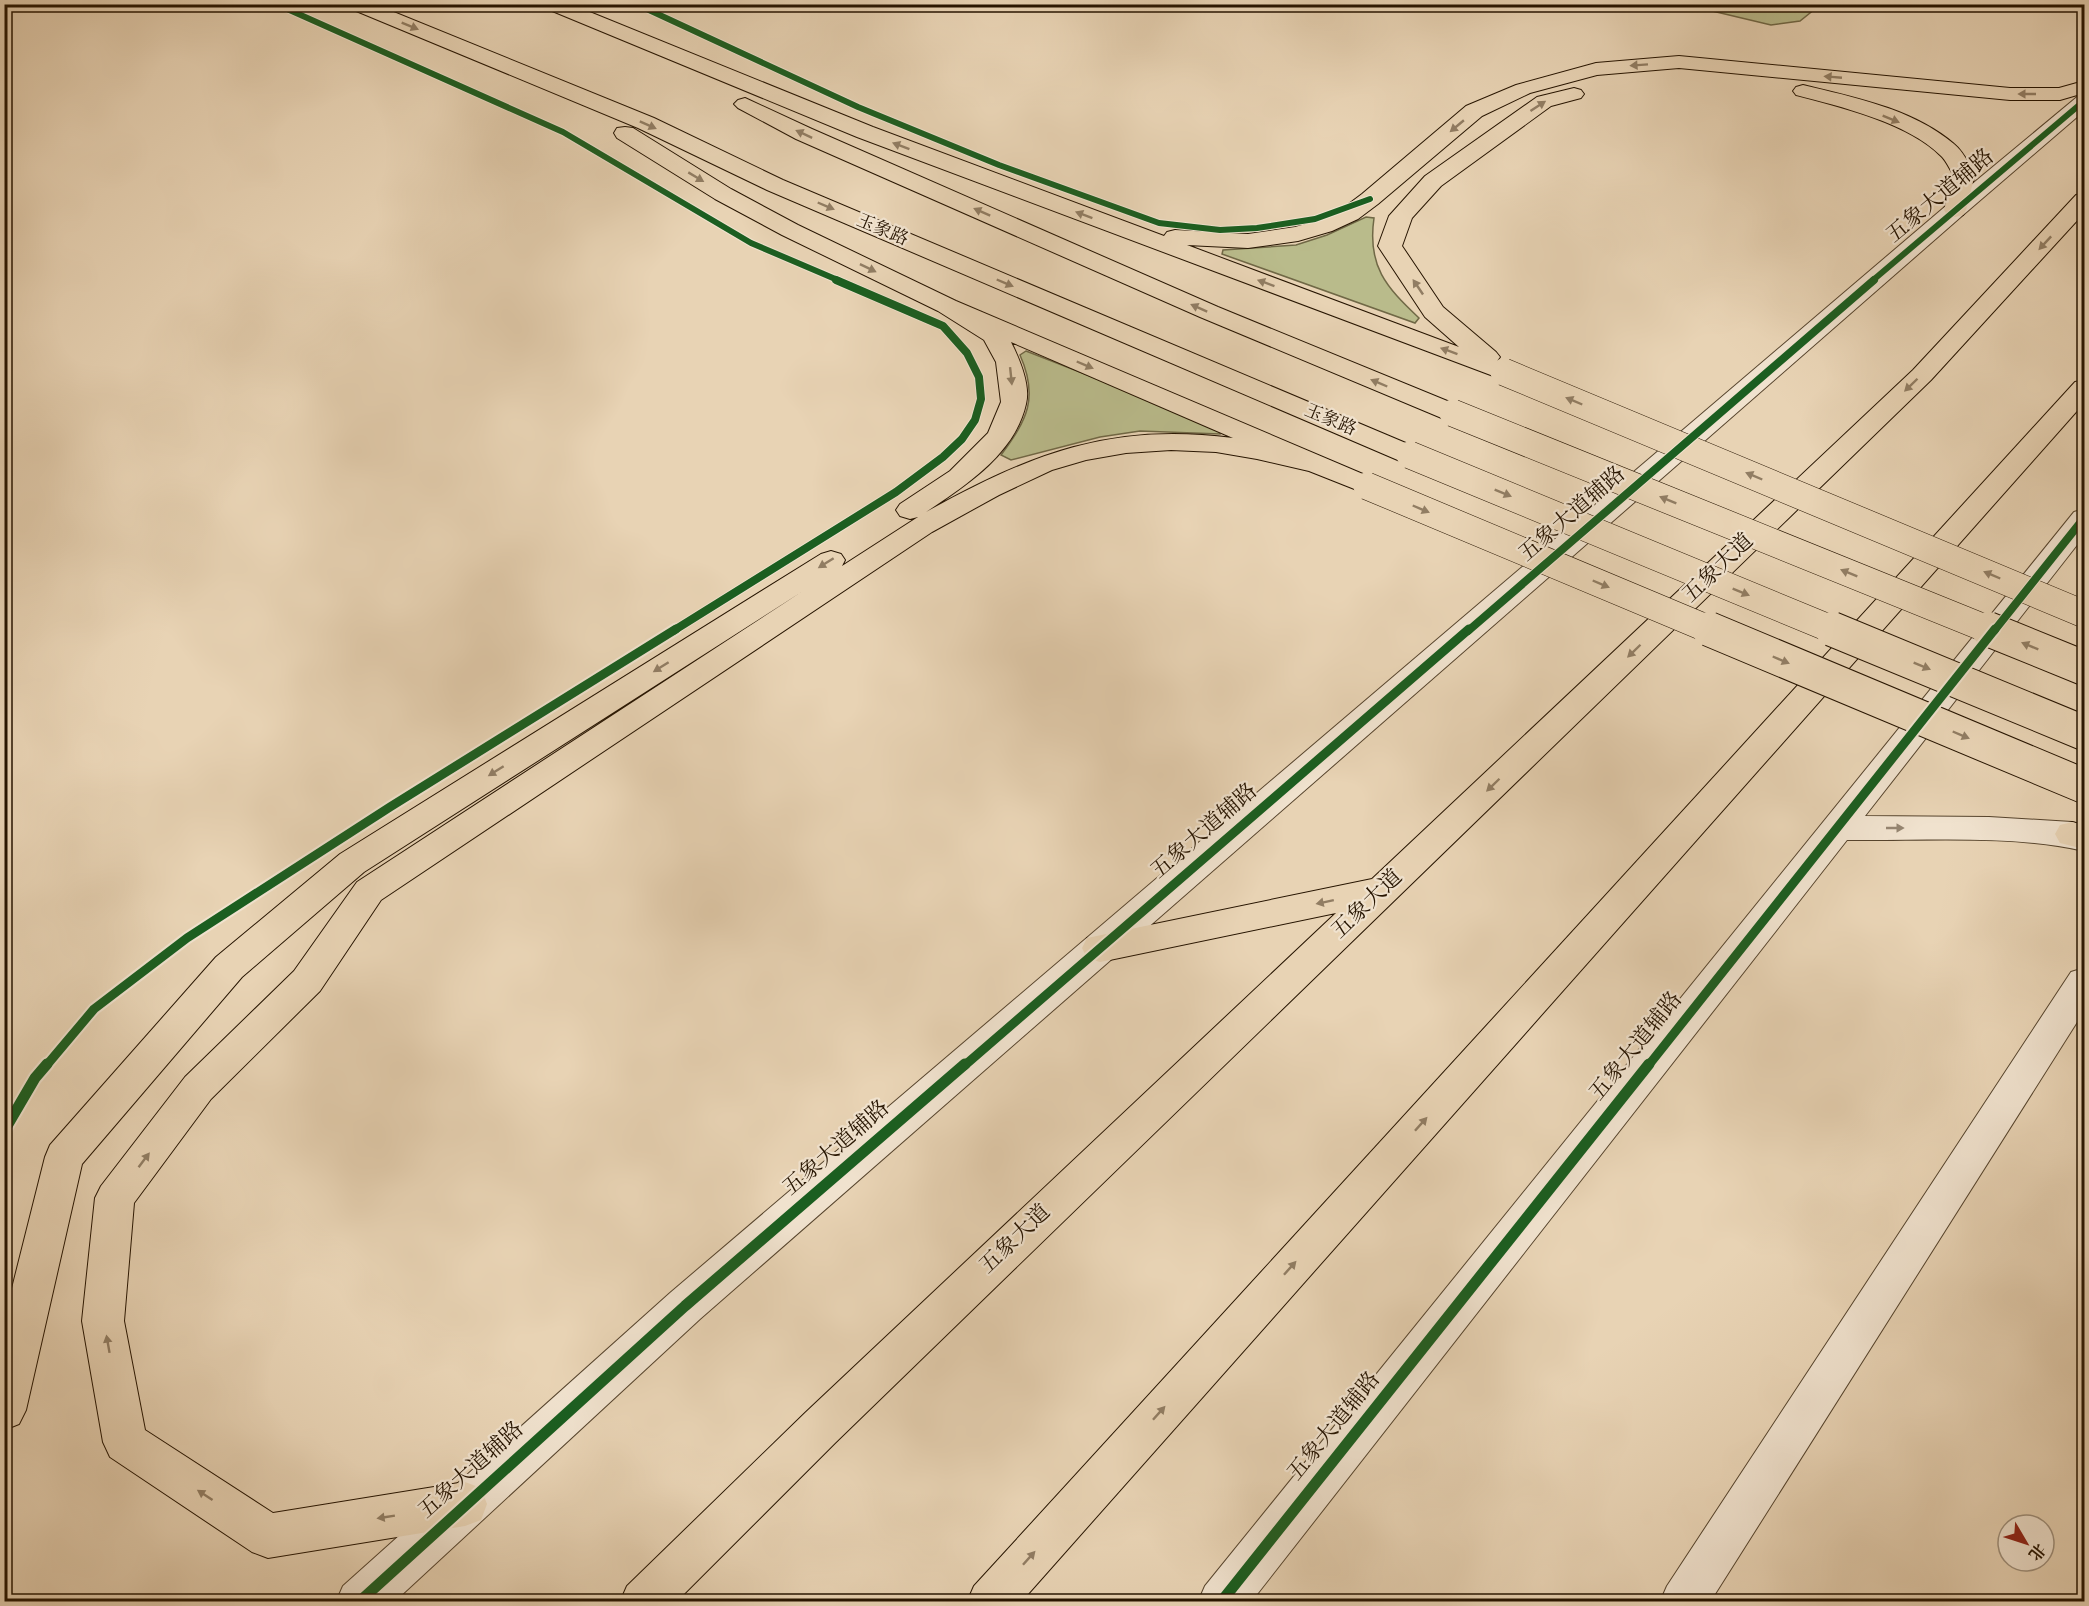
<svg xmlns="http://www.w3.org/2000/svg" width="2089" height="1606" font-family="'Sorts Mill Goudy','Noto Serif SC',serif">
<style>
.green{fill:#b9bb8b;stroke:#706846;stroke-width:1.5}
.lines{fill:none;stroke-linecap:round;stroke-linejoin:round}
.minor-casing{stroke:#56442d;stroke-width:2}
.major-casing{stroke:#261400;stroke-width:2}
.minor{fill:#f0e2ce;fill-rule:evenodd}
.major{fill:#e8d3b4;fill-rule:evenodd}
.major-bridge-far1-casing{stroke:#261400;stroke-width:28;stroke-linecap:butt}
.major-bridge-casing{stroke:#261400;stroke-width:36;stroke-linecap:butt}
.major-bridge-far1{stroke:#e8d3b4;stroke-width:27}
.major-bridge{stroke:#e8d3b4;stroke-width:34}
.cycleway-far3-casing{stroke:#f0e2ce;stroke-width:8}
.cycleway-far2-casing{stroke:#f0e2ce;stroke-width:10}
.cycleway-far1-casing{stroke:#f0e2ce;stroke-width:13}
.cycleway-casing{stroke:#f0e2ce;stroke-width:15}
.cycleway-far3{stroke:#1b5e20;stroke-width:6}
.cycleway-far2{stroke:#1b5e20;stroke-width:8}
.cycleway-far1{stroke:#1b5e20;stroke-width:9}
.cycleway{stroke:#1b5e20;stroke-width:11}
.oneway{fill:#917d63}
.oneway2{fill:#958571}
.labels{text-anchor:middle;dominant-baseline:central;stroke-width:4.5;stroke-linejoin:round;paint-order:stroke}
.far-street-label{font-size:18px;fill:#261400;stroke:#f0e2ce}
.street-label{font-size:22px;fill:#261400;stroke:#f0e2ce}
</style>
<rect width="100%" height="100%" fill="#e8d3b4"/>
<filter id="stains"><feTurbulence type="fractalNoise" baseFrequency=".00333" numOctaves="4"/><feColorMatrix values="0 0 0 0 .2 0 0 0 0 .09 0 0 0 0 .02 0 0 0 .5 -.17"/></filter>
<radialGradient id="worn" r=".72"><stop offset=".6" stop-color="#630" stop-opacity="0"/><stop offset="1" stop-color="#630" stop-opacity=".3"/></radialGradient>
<path class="green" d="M1687,5L1820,4V5L1800,21L1771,25Z
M1366,217L1374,218C1367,266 1386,287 1419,318L1415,323L1222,254L1223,250L1296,245L1327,235Z
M1026,351L1218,426L1220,434L1140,431L1100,437L1011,460L1001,455C1027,420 1039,398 1020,355Z"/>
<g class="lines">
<g class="minor-casing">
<path id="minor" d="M2084,95V111L1963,215L700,1319L394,1602H336L343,1586L670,1293L1947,205L2077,97Z
M2084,509V536L1865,816L1989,817L2072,822L2084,826V851C2010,834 1923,841 1847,840L1251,1602H1198L1205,1586L2074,512Z
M2084,968V1011L1710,1602H1660L1667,1586L2071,972Z"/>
</g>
<g class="major-casing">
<path id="major" d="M347,4H374L654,118L783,180L1420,449L1424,455L1420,461L1410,463L1400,461L767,190L638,128L349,8Z
M543,4H570L873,127L1164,236L1167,232L1175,230L1248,234L1295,227L1316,221L1342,209L1362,194L1466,106L1516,85L1596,63L1679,56L2010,88H2059L2084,81V93L2060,100H2010L1679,68L1597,75L1530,93L1482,116L1378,204L1358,219L1332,231L1298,241L1248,248L1187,245L1459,347L1425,317L1378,246L1389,216L1425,176L1537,97L1574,88L1581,90L1584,94L1581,98L1551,106L1441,186L1412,218L1402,246L1443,307L1496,352L1500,357L1497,361L1513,367L1517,372L1513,377L1504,380L857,137L545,8Z
M1803,85C1853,97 1913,109 1954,144C1963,151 1969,164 1975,174L1966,210L1963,215L1955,217L1947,215L1944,210L1953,174C1949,168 1946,160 1940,155C1908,123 1839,106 1796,95L1793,91L1796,87Z
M745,98L812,129L1218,307L1462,407L1466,413L1462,419L1453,421L1444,419L1200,317L796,139L738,108L734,104L738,100Z
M625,127L633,128L731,189L798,225L956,301L1377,480L1381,486L1377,492L1367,494L1309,471L1257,459L1216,452L1171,450L1126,453L1086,460L1052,470L999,495L932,532L381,900L320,991L211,1099L134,1203L124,1321L145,1430L273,1513L465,1482L481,1488L487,1504L481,1520L465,1526L268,1558L252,1552L110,1457L103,1442L82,1321L95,1198L101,1186L185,1077L294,971L357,882L803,591L364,872L242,977L82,1164L26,1410L19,1424L4,1430V1320L45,1157L50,1145L216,957L340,854L821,554L831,551L841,554L845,560L842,566L918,517L910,519L900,516L896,510L900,504L950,471L988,433L1001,402L996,362L984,340L938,311L782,235L715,199L617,138L614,133L617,128ZM1011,342L1233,438C1110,422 1031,454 926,512C965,486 1015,454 1026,404C1031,385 1019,358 1011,342Z
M2084,193V213L1931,380L835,1443L676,1602H620L627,1586L805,1413L1336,913L1100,962L1087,958L1082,948L1087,938L1372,879L1913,370L2076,195Z
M2084,380V403L1021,1602H967L974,1586L2075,382Z
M2072,822L2084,825V849L2060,843L2055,834L2060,825Z"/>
</g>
<use href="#minor" class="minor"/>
<use href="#major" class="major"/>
<g class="major-bridge-far1-casing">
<path id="major-bridge-far1" d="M1504,372L2084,614
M1453,413L1992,631
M1410,455L1836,631
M1367,486L1713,631"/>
</g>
<g class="major-bridge-casing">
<path id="major-bridge" d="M1709,629L2084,786
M1832,629L2084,733
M1988,629L2084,668"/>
</g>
<use href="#major-bridge-far1" class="major-bridge-far1"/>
<use href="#major-bridge" class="major-bridge"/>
<g class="cycleway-far3-casing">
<path id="cycleway-far3" d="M276,4L563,132L751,243L840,281
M636,4L858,107L999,165L1159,223L1220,230L1257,228L1315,219L1370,199
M1872,281L2084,101"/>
</g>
<g class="cycleway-far2-casing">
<path id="cycleway-far2" d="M673,631L896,492L943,457L962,439L975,420L981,399L979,377L967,353L943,326L836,280
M1468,631L1874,280
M1994,631L2084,518"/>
</g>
<g class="cycleway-far1-casing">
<path id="cycleway-far1" d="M46,1066L94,1009L187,938L390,807L676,629
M964,1066L1469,629
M1648,1066L1995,629"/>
</g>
<g class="cycleway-casing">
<path id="cycleway" d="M4,1131L35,1078L47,1064
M359,1602L685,1306L965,1064
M1221,1602L1649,1064"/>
</g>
<use href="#cycleway-far3" class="cycleway-far3"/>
<use href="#cycleway-far2" class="cycleway-far2"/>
<use href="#cycleway-far1" class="cycleway-far1"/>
<use href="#cycleway" class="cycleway"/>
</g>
<defs><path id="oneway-solid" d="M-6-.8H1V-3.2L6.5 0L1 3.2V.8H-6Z" transform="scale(1.5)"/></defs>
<g class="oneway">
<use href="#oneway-solid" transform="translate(410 26) rotate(22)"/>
<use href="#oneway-solid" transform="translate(1639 65) rotate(176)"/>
<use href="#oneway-solid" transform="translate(1833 77) rotate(-175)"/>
<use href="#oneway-solid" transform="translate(2027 94) rotate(-180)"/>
<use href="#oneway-solid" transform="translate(1538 106) rotate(-33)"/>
<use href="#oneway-solid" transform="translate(1891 119) rotate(22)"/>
<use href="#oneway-solid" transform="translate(648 125) rotate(24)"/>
<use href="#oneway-solid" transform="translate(1457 126) rotate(140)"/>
<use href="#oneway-solid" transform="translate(804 134) rotate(-155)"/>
<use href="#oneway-solid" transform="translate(901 146) rotate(-159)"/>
<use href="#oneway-solid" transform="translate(696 177) rotate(31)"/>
<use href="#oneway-solid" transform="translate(826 206) rotate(23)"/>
<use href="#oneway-solid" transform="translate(982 212) rotate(-156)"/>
<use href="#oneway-solid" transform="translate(1084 215) rotate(-159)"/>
<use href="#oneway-solid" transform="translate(2045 243) rotate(133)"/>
<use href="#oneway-solid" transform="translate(868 268) rotate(26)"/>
<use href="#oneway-solid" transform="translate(1005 283) rotate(23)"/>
<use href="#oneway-solid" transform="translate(1266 283) rotate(-160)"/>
<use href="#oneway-solid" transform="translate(1418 287) rotate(-124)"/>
<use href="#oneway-solid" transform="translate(1199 308) rotate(-156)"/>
<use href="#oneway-solid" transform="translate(1449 351) rotate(-160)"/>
<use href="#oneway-solid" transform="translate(1085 365) rotate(23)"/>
<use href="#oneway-solid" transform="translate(1011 376) rotate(84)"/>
<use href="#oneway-solid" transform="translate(1379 383) rotate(-157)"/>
<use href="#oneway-solid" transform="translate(1911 385) rotate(136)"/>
<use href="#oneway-solid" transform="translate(1574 401) rotate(-157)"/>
<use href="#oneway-solid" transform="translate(1754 476) rotate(-157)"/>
<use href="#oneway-solid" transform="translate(1503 493) rotate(22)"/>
<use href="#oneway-solid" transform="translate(1668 500) rotate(-158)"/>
<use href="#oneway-solid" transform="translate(1421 509) rotate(23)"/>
<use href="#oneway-solid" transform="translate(826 563) rotate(148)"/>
<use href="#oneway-solid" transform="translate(1849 573) rotate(-158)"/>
<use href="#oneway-solid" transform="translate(1992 575) rotate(-157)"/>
<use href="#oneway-solid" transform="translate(1601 584) rotate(23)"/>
<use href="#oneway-solid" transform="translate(1741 592) rotate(22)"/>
<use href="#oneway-solid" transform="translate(2030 646) rotate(-158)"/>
<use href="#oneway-solid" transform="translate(1634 651) rotate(136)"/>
<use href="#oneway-solid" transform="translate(1781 660) rotate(23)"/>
<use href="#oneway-solid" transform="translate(1922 666) rotate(22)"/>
<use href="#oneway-solid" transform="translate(661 667) rotate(148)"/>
<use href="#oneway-solid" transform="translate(1961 735) rotate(23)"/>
<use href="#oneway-solid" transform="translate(496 771) rotate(148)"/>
<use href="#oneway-solid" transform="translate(1493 785) rotate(136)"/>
<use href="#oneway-solid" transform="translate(1325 902) rotate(168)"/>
<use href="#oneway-solid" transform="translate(1421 1124) rotate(-48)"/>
<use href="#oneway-solid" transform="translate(144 1160) rotate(-53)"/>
<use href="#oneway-solid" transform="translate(1290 1268) rotate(-48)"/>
<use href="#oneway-solid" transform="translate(108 1344) rotate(-100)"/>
<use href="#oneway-solid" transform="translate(1159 1413) rotate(-48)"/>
<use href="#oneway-solid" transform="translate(205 1495) rotate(-147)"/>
<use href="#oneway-solid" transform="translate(386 1517) rotate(171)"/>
<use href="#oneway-solid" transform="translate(1029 1558) rotate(-48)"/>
</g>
<use class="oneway2" href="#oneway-solid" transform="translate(1895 828)"/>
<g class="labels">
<g class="far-street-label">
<text transform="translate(882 231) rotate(23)">玉象路</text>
<text transform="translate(1330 421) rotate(23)">玉象路</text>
</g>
<g class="street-label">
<text transform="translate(1941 197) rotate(-40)">五象大道辅路</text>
<text transform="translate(1573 515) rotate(-41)">五象大道辅路</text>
<text transform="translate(1719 569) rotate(-44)">五象大道</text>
<text transform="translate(1205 832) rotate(-41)">五象大道辅路</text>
<text transform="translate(1368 905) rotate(-44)">五象大道</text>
<text transform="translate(1637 1047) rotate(-51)">五象大道辅路</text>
<text transform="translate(837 1149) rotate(-41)">五象大道辅路</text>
<text transform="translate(1016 1240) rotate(-44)">五象大道</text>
<text transform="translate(1335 1427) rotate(-51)">五象大道辅路</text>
<text transform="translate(472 1471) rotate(-42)">五象大道辅路</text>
</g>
</g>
<rect width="2089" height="1606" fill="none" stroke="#e8d3b4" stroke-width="24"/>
<rect x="6" y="6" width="2077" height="1594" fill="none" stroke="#261400" stroke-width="3"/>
<rect x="12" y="12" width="2065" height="1582" fill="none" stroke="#261400" stroke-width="1.5"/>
<g transform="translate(2026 1543) rotate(129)"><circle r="28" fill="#f0e2ce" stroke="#9f907c" stroke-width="1.5"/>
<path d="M0-4.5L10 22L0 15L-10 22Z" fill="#8f2418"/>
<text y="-9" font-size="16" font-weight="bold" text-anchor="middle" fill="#261400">北</text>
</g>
<rect width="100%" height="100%" filter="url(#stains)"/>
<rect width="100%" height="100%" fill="url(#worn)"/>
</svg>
